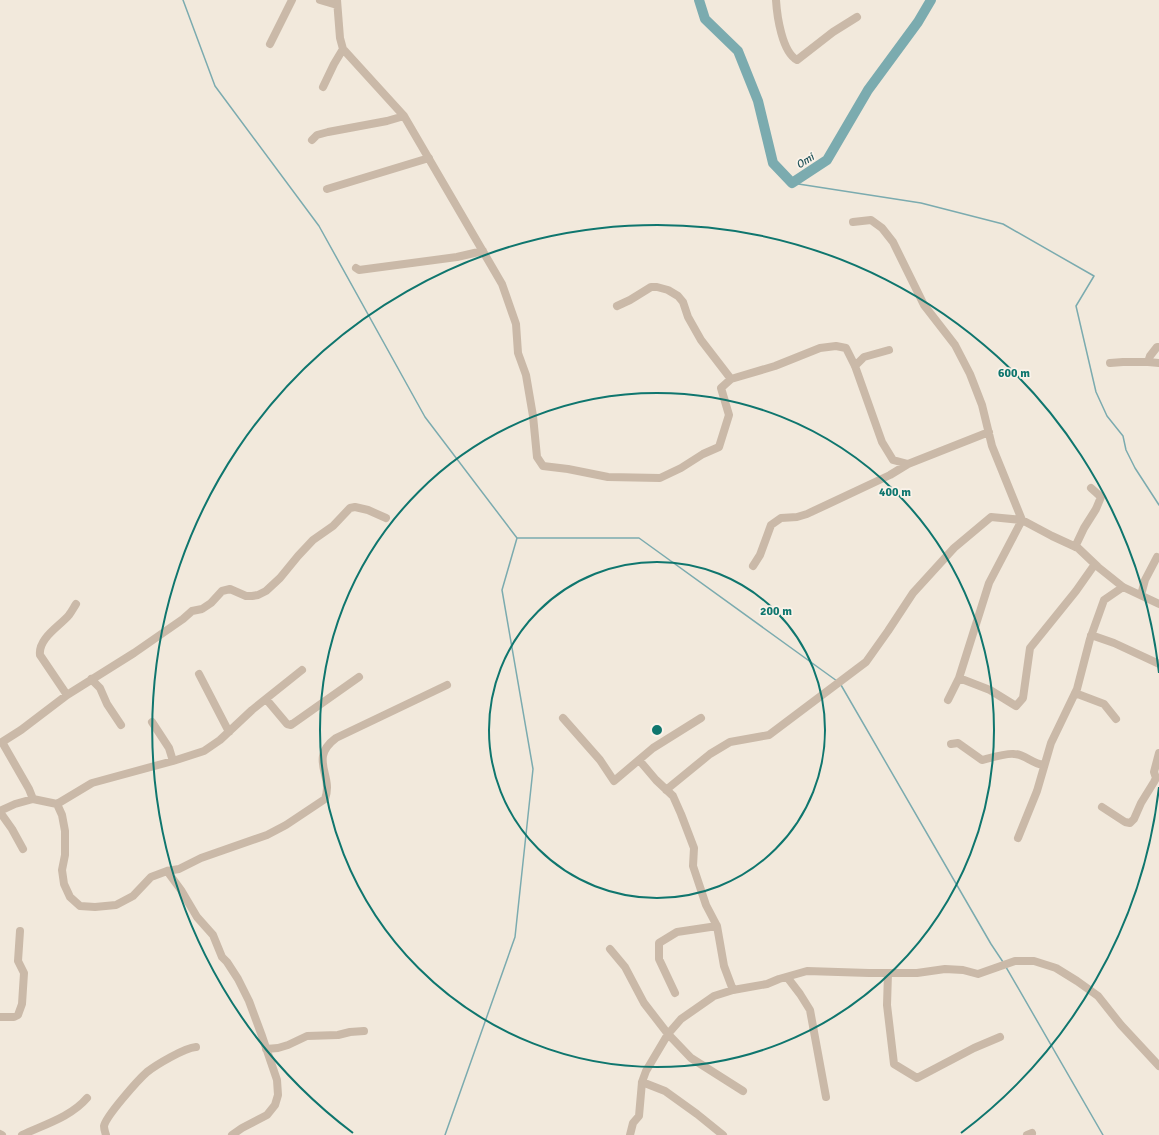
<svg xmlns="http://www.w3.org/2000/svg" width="1159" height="1135" font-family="Signika,sans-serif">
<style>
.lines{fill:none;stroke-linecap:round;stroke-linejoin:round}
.stream{stroke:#7babaf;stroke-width:1.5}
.river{stroke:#7babaf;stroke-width:10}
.minor{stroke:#cab9a8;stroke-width:8}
.ring{fill:none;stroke:#0f766e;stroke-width:2}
.labels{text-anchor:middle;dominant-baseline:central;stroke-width:3.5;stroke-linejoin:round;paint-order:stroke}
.water-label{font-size:11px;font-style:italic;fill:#1e5258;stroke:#faf2e9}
.centre{fill:#0f766e;stroke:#faf2e9;stroke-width:2}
.ring-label{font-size:12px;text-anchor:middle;font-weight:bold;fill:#0f766e;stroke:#faf2e9;stroke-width:3.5;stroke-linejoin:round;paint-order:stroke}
</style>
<rect width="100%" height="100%" fill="#f2e9dc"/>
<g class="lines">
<path class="stream" d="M183,0L215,86L319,226L425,417L517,538H639L837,681
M792,183L921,203L1003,224L1094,276L1076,306L1096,392L1107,416L1123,436L1126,450L1135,468L1159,505
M841,685L991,944L1003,962
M1006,967L1103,1135
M445,1135L515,937L533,769L502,590L517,538"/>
<path class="river" d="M699,0L705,19L738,51L758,101L773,163L792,183L827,160L868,90L918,22L931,0"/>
<path class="minor" d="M320,0L337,5
M337,0L340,38L343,49L404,116L502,284L516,324L518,353L526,375L533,416L537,457L543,466L568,469L608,477L660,478L681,468L703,454L719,447L729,415L721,388L731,379L775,366L820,348L836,346L846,348L855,366L882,442L893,460L908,464L989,432
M776,0C777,16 782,52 797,60L833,32L857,17
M270,44L292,0
M323,87L334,64L343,49
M312,140L317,135L328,132L387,121L404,116
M327,189L429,158
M853,222L871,220L882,228L893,242L924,305L955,345L970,374L982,405L992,446L1022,520L989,583L959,678L948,700
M356,268L359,270L457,257L483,251
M617,306L630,300L651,287H657L668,290L678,296L683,302L688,317L701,340L731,379
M1148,362L1159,363
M1110,363L1123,362H1148L1150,356L1157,347H1159
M855,366L864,357L889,350
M1075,547L1084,528L1096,509L1101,497L1091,488
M753,566L760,555L771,525L781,518L797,517L807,514L890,475L908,464
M1141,595L1145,580L1157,557
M1091,635L1114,643L1159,664
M199,674L229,732
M959,678L990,690L1016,706L1023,698L1030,648L1076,591L1095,564
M91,679L100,688L107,704L121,725
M1075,693L1104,704L1116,719
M67,695L40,655C38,638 60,626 69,615C72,611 74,607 76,604
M266,699L287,724L291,725L359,677
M563,718L600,760L614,781L653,748L701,718
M152,722L169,748L173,761
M951,744L958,743L982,760C990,758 1007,753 1014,754C1025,754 1032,764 1044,765
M639,760L656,780L673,796L681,814L694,848L693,866L706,905L717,926L724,966L733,990
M666,790L710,754L730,742L769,735L866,662L888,631L913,593L954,548L991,517L1022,520L1052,536L1078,548L1098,567L1123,587L1159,604
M33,799L29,789L2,742L21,730L67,695L134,653L183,619L192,611L202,609L211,603L222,591L230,589L246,596H252L258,595L266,591L280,578L298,556L313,540L333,526L350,508L355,507L368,510L386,518
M57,804L92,783L173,761L204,751L220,740L252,710L302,670
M1102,807L1125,822L1130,823L1134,819L1141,803L1154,782L1156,778L1154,772L1159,753
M0,811L15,804L33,799L57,804L62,815L65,831V855L62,870L64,884L70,897L80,906L95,907L116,905L133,896L151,877L167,871L179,869L201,858L267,835L286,825L325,799C334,775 308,759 336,738L447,685
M0,812L12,829L23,849
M1018,838L1037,791L1051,743L1077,689L1090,639L1104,600L1123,587
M167,871L181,890L197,917L213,935L222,957L227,962L238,979L249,1001L262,1036L277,1080L278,1095L275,1105L267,1115L242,1128L232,1135
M610,949L625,967L644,1003L668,1034L691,1058L743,1091
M888,973L887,1005L894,1064L917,1078L974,1048L1000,1037
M787,977L800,994L810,1010L826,1097
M675,993L659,959V943L677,932L717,926
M0,1017H14L18,1015L22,1004L24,973L18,961L20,931
M266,1049L278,1048L288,1045L307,1036L338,1035L350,1032L364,1031
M642,1082L665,1091L697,1114L723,1135
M0,1134L2,1135
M22,1135C43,1125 71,1117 87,1098
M106,1135C105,1132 104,1129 104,1126C106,1116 138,1080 147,1072C156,1065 184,1048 196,1047
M630,1135L633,1123L639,1116L642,1082L646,1071L668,1034L681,1019L714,996L733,990L767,984L779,979L807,971L869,973H917L945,969L963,970L978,974L1015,961H1034L1056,968L1077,981L1098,996L1121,1025L1159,1066
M1027,1135L1032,1133"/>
</g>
<g class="ring">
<circle cx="657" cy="730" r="168"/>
<circle cx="657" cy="730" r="337"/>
<path d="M1159 787A505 505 0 0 1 961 1133M353 1133A505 505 0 1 1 1159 673"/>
</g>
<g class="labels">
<g class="water-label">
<text transform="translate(805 161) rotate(-33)">Omi</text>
</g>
</g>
<circle cx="657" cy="730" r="6" class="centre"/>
<g class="ring-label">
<text x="1014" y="377">600 m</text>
<text x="895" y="496">400 m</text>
<text x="776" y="615">200 m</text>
</g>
</svg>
